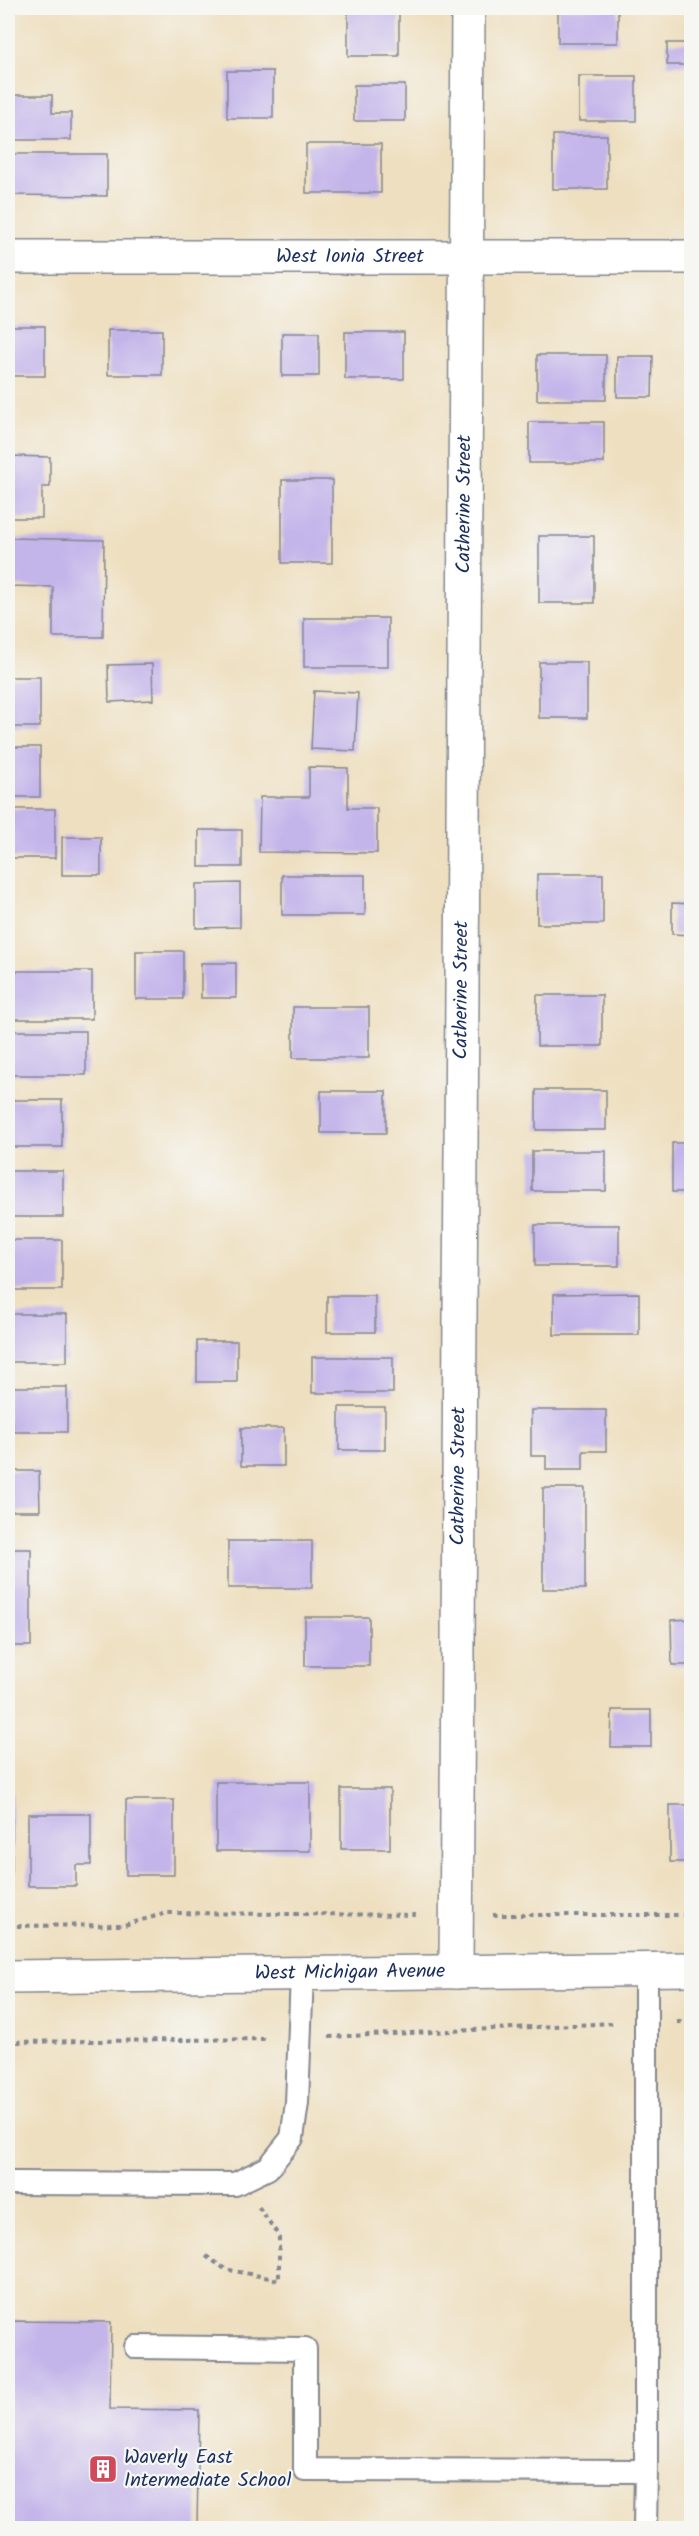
<svg xmlns="http://www.w3.org/2000/svg" width="699" height="2536" font-family="Kalam,sans-serif">
<style>
.building{fill:#c3b4ea}
.lines{fill:none;stroke-linecap:round;stroke-linejoin:round}
.service-casing{stroke:#84878f;stroke-width:26}
.minor-casing{stroke:#84878f;stroke-width:36}
.tertiary-casing{stroke:#84878f;stroke-width:36}
.path{stroke:#84878f;stroke-width:4;stroke-dasharray:4.5 4.5;stroke-linecap:butt}
.service{stroke:#fff;stroke-width:22}
.minor{stroke:#fff;stroke-width:33}
.tertiary{stroke:#fff;stroke-width:33}
.labels{text-anchor:middle;dominant-baseline:central;stroke-width:4.5;stroke-linejoin:round;paint-order:stroke}
.street-label{font-size:20px;fill:#1b2f5e;stroke:#f6f6f2}
.poi-label{font-size:20px;fill:#1b2f5e;stroke:#f6f6f2;text-anchor:start}
</style>
<rect width="100%" height="100%" fill="#f6f6f2"/>
<filter id="ink" filterUnits="userSpaceOnUse"><feTurbulence type="fractalNoise" baseFrequency=".0167" numOctaves="2"/><feDisplacementMap in="SourceGraphic" scale="12" xChannelSelector="R" yChannelSelector="G"/><feConvolveMatrix kernelMatrix="1 2 1 2 8 2 1 2 1" color-interpolation-filters="sRGB"/></filter>
<filter id="wash" filterUnits="userSpaceOnUse"><feTurbulence type="fractalNoise" baseFrequency=".008" numOctaves="4" result="noise"/><feDisplacementMap in="SourceGraphic" scale="24" xChannelSelector="R" yChannelSelector="G"/><feGaussianBlur stdDeviation="1.35" result="paint"/><feColorMatrix in="noise" values="0 0 0 0 0 0 0 0 0 0 0 0 0 0 0 0 0 1.4 0 .05"/><feComposite in="paint" operator="in"/></filter>
<g filter="url(#wash)">
<rect width="100%" height="100%" fill="#eedfc0"/>
<g id="blocks">
<path class="building" d="M348,8H399V56H348Z
M558,8H618V43H558Z
M667,43H692V65H667Z
M227,71H273V118H227Z
M579,76H636V121H579Z
M354,85H405V121H354Z
M8,95H52V113H71V140H8Z
M553,135H607V189H553Z
M306,144H381V193H306Z
M8,154H107V196L8,195Z
M8,326H45V376H8Z
M108,330H162V375H108Z
M345,332H404V379H345Z
M282,333H319V376H282Z
M537,355H606V400H537Z
M617,356H653L652,397H617Z
M529,422H604V463H529Z
M8,456L50,457V487H42V518H8Z
M282,480H332V563H282Z
M539,536H594V603H539Z
M8,538L104,540L103,637H53V587L8,586Z
M304,618H388V667H304Z
M539,662H587V718H539Z
M152,664L153,700L109,702L108,665Z
M8,677H40V727H8Z
M314,691L358,693L355,751L311,749Z
M8,747H40V797H8Z
M309,767L348,768V808H377V853L259,852L260,797H309Z
M8,809H55V858H8Z
M199,830H242V867H199Z
M62,837H101V875H62Z
M537,874H603V924H537Z
M282,875H365V915H282Z
M240,883V927L196,928V884Z
M672,903L692,904V935L672,934Z
M136,951H183V999H136Z
M201,963H236V998H201Z
M8,971H92V1019H8Z
M537,995H602V1046H537Z
M293,1007H369V1058H293Z
M8,1031H86V1075H8Z
M536,1090H606V1130H536Z
M321,1091H386V1133H321Z
M8,1100H62V1147H8Z
M672,1143H692V1192H672Z
M532,1151H606V1191H532Z
M8,1171H63V1217H8Z
M535,1225H619V1266H535Z
M8,1240H62V1290H8Z
M639,1293V1335H554V1294Z
M327,1296H375V1332H327Z
M8,1314H67V1362H8Z
M197,1341H237V1382H197Z
M312,1357H393V1393H312Z
M8,1387H67V1432H8Z
M339,1407H385V1450H339Z
M531,1410H606V1451H583V1470H546V1456H531Z
M241,1428H284V1466H241Z
M8,1471H39L40,1511H8Z
M543,1488H585V1589H543Z
M228,1541H312V1588H228Z
M8,1549H31V1646H8Z
M305,1617H369V1666H305Z
M692,1619V1665H672L671,1620Z
M612,1710H651V1747H611Z
M216,1782H310V1851H216Z
M341,1789H390V1849H341Z
M8,1793H12V1872H8Z
M126,1800H174V1875H126Z
M670,1805H692V1862H670Z
M28,1814H91V1865H76V1886H28Z
M8,2321L111,2322L110,2409L199,2410L197,2528H8Z"/>
</g>
</g>
<g filter="url(#ink)">
<use href="#blocks" fill-opacity="0" stroke="#84878f" stroke-width="1.5"/>
<g class="lines">
<g class="service-casing">
<path id="service" d="M646,1969V2471
M8,2183L235,2184L268,2168L292,2138L297,2103L302,1974
M136,2347L305,2349V2470L646,2471L645,2528"/>
</g>
<g class="minor-casing">
<g id="minor">
<path id="s1" d="M8,257H692"/>
<path id="s2" d="M456,1972L468,8"/>
</g>
</g>
<g class="tertiary-casing">
<g id="tertiary">
<path id="s3" d="M8,1977L692,1969"/>
</g>
</g>
<path class="path" d="M493,1915H692
M8,1926L124,1925L167,1913L419,1915
M677,2022H692
M329,2037L615,2023
M8,2042L268,2039
M206,2256L225,2269L279,2280V2236L258,2206"/>
<use href="#service" class="service"/>
<use href="#minor" class="minor"/>
<use href="#tertiary" class="tertiary"/>
</g>
</g>
<defs>
<g id="building-square" transform="scale(1.5)"><rect x="-9" y="-9" width="18" height="18" rx="4" fill="#d1495b" stroke="#f6f6f2"/><path d="M-4-6H4V6H1V3H-1V6H-4ZM-2.5-4.3h1.7v1.8h-1.7ZM.8-4.3h1.7v1.8H.8ZM-2.5-1h1.7V.8h-1.7ZM.8-1h1.7V.8H.8Z" fill="#fff"/></g>
</defs>
<g fill-rule="evenodd">
<use href="#building-square" x="103" y="2469"/>
</g>
<g class="labels">
<g class="street-label">
<text stroke="none"><textPath href="#s1" startOffset="342">West Ionia Street</textPath></text>
<text stroke="none"><textPath href="#s2" startOffset="1468">Catherine Street</textPath></text>
<text stroke="none"><textPath href="#s2" startOffset="982">Catherine Street</textPath></text>
<text stroke="none"><textPath href="#s2" startOffset="496">Catherine Street</textPath></text>
<text stroke="none"><textPath href="#s3" startOffset="342">West Michigan Avenue</textPath></text>
</g>
<g class="poi-label">
<text x="124" y="2458">Waverly East<tspan x="124" dy="23">Intermediate School</tspan></text>
</g>
</g>
<rect width="699" height="2536" fill="none" stroke="#f6f6f2" stroke-width="30"/>
</svg>
